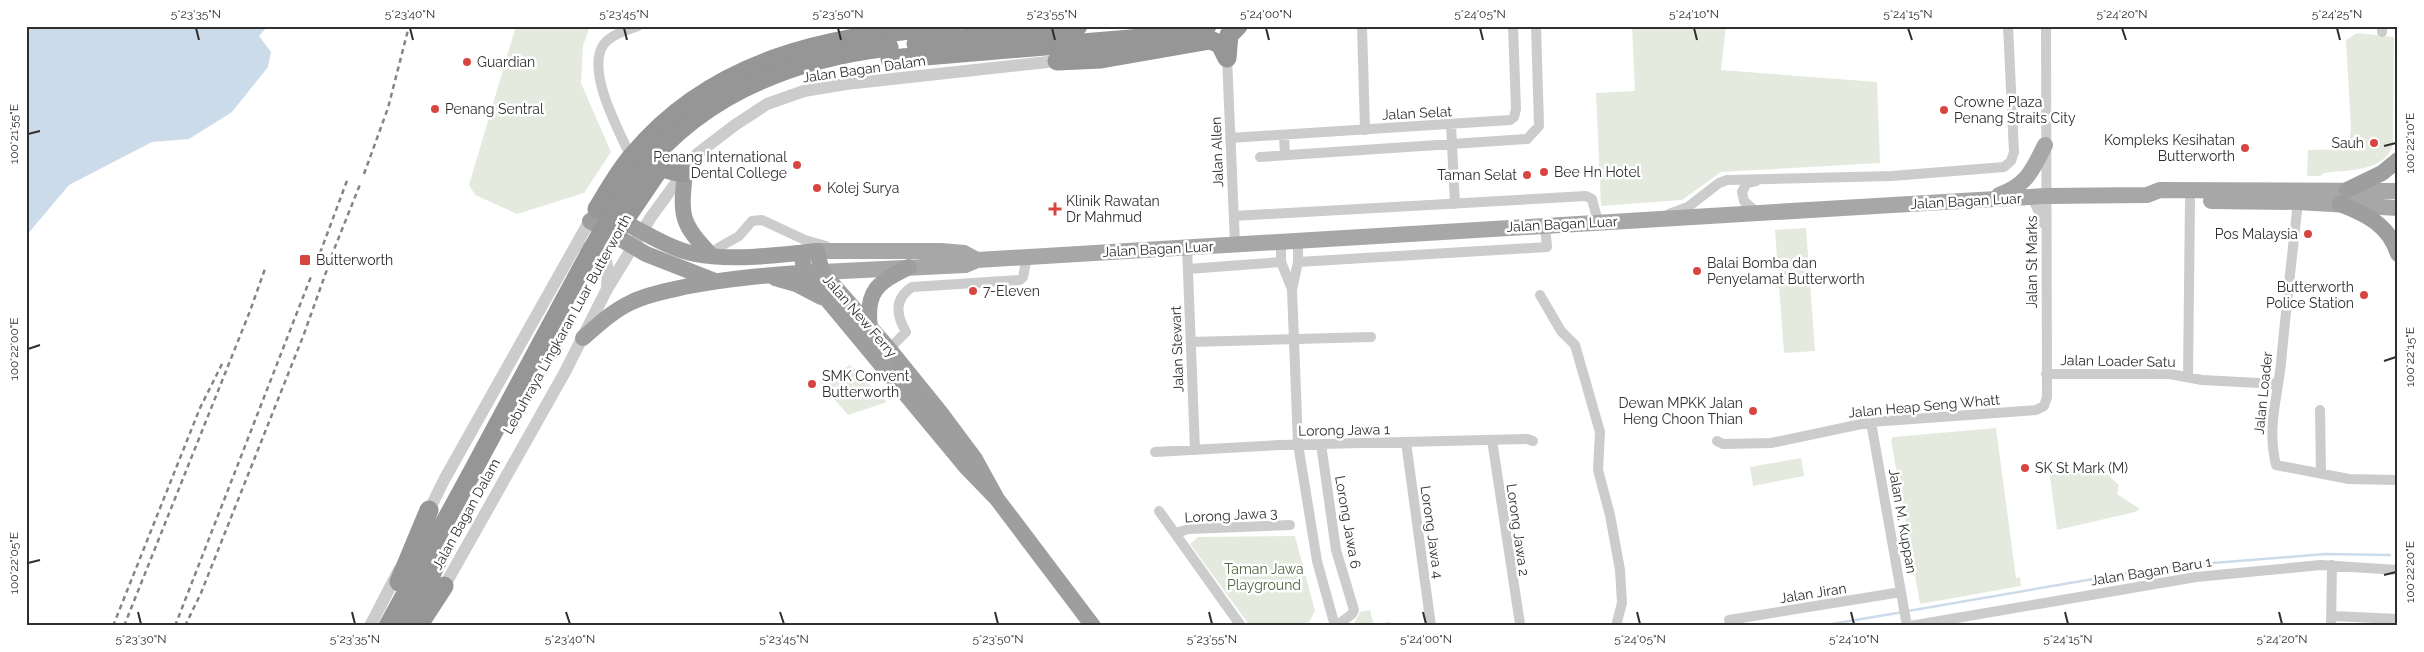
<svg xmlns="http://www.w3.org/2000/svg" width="2424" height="652" font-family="Raleway,sans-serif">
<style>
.green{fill:#e4ebde}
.water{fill:#ccdbe9}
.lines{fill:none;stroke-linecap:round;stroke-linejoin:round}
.stream{stroke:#ccdbe9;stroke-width:2.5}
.minor{stroke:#ccc;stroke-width:10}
.tertiary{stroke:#ccc;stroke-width:12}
.primary{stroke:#a7a7a7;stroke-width:16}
.trunk{stroke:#9e9e9e;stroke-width:16}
.motorway{stroke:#969696;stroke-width:19}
.rail{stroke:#848484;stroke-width:2.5;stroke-dasharray:5 4;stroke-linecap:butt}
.motorway-bridge{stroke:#969696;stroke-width:19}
.ticks{fill:none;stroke:#2f2f2f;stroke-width:2}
.poi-dot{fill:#d74540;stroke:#fff;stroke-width:2}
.labels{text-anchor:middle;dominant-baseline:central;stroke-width:5;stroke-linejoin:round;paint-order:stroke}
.poi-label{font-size:14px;fill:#2f2f2f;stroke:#fff;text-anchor:start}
.street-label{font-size:14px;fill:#2f2f2f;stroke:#fff}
.park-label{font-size:14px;fill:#4e6740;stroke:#fff}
.neatline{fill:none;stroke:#2f2f2f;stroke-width:2}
.ticks-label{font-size:12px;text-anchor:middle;fill:#2f2f2f}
</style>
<rect width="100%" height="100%" fill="#fff"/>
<path class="green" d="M516,26H590L583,46L581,83L611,152L584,193L517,214L475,195L469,185Z
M1632,26H1726L1721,70L1877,82L1880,163L1721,172L1682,200L1601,206L1596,93L1635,91Z
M2357,33L2394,37L2393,144C2386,172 2347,170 2324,173L2320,176H2307L2308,150L2348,149L2351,129L2346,40Z
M1806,228L1815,351L1784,353L1775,230Z
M850,365L887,402L848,415L819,382Z
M1996,428L2016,578L2020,577L2021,586L1920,604L1891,440L1893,437Z
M1801,458L1804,476L1753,486L1750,467Z
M2049,469L2102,470L2119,485L2117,494L2140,509L2135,512L2057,530Z
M1295,536L1315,611L1309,622L1293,626H1250L1190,544L1198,537Z
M1370,610L1374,626L1390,621V626H1353L1360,612Z"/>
<path class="water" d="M26,26H268L259,36L271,52L268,67L232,112L189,139L152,142L69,185L26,236Z"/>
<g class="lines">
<path class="stream" d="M1908,611L2163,567L2325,554L2390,555
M1820,626L1903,612"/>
<path class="minor" d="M1362,26L1365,130
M2382,32V26
M1227,58L1235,244
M1451,125L1455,204
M1284,135L1285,155
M1230,138L1510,120L1514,117L1516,109L1513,26
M631,157C619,131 585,70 604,44C612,34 627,30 638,26
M1260,157L1527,139L1539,126L1536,26
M1756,181L1747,183L1742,192L1744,201L1757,213
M2032,197L2044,224
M2298,202C2292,256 2286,309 2281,363C2277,400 2267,428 2276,465L2349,479L2398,480
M1669,214L1688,207L1719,183L1727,180L1892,176L2004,167L2011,161L2014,152L2008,26
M1234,216L1586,196L1592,199L1598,222
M1298,241V262L1292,290L1298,444L1317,561L1335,626
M1281,242V262L1292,289
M1187,247L1195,450
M712,256L718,248L739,236L752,221L762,220L805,240L826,246
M1298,262L1547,247L1545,225
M1188,269L1281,262
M1540,295L1561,331L1575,345L1600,432L1598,470L1610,515L1620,570L1622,603L1617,622
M1191,342L1371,337
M889,349L906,332C896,315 894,299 912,287L1020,280L1023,277L1027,257
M2046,374H2170L2202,380L2278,384
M2188,377L2190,200
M2320,410L2321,473
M1871,422L1907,626
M1492,440L1520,624
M1717,441L1723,444L1771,443L1871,422L2036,410L2044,406L2047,397L2046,26
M1406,442L1431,626
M1321,444L1336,550L1354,610L1352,614L1336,626
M1155,452L1280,445L1527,439L1533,441
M1159,511L1241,626
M1175,533L1189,529L1290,525
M2332,616L2398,619
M1730,626L1729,620L1901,592
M1910,626L2196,577L2321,565L2398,570
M2331,626L2332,565"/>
<path class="tertiary" d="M585,248C608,246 609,268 607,285
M426,517L444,480L594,213
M441,592L565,372L607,289L651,217L697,154L735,125L767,104L804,91L846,84L1057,61
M370,626L399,570"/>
<path class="primary" d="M1999,195C2027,185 2032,171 2045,145
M2211,201L2298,202L2398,208
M817,251H941L964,253L977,260
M822,272L965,265L977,260L1876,206L2046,196L2147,195L2160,190L2398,191"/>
<path class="trunk" d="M685,173C680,218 681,223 712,256
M2347,190L2382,173L2398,160
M2340,204C2366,214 2389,225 2398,254
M612,216C637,228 669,249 695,254C730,261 782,255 817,251L822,272L889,349L940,412L975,459L997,499
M590,221L646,254L715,281
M801,253L805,273L966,467L997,499L1093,626
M775,278L796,284L821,297
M870,327C865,290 879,282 909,267
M583,338C598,325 614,310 632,302C648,294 667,291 684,287C728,278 770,275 814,272"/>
<path class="motorway" d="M916,44L1078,26
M1227,58L1229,35L1238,26
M890,59L1142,38L1207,26
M1057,61L1101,59L1210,40L1220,44L1227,58
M650,154C657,169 670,171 685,173
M597,209C608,191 619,171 633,155C714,58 832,35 952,26
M399,582L429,510
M388,626L470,476
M407,626L438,560
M418,626L444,586"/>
<path class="rail" d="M364,174L388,108L409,26
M320,253L348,178
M331,257L361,182
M113,626L200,408L222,364
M124,626L250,311L266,266
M175,626L312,274
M185,626L201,593L304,334L330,261"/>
<path class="motorway-bridge" d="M618,230L660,168
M470,476C502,417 533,358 565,299C585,262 605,223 629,188C689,99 786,59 889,47"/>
</g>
<path class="ticks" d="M196,28L199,40M410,28L413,40M624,28L627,40M838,28L841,40M1052,28L1055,40M1266,28L1269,40M1480,28L1483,40M1694,28L1697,40M1908,28L1912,40M2122,28L2126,40M2337,28L2340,40M28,134L40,131M2384,146L2396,143M28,349L40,345M2384,361L2396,357M28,563L40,560M2384,575L2396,572M138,612L141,624M352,612L355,624M566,612L570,624M780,612L784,624M995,612L998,624M1209,612L1212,624M1423,612L1426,624M1637,612L1640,624M1851,612L1854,624M2065,612L2068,624M2279,612L2282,624"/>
<g class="poi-dot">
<circle cx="467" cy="62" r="5"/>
<circle cx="435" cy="109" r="5"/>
<circle cx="1944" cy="110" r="5"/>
<circle cx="2374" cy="143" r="5"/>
<circle cx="2245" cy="148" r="5"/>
<circle cx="797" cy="165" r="5"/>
<circle cx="1544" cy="172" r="5"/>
<circle cx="1527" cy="175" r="5"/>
<circle cx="817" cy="188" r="5"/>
<path d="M1052.5 201.5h5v5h5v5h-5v5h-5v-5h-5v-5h5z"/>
<circle cx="2308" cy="234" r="5"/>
<rect x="299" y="254" width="12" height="12" rx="2.5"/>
<circle cx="1697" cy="271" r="5"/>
<circle cx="973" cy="291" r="5"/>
<circle cx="2364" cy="295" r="5"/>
<circle cx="812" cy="384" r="5"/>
<circle cx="1753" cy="411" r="5"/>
<circle cx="2025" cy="468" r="5"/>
</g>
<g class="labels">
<g class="poi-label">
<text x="477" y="62">Guardian</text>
<text x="1954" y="102">Crowne Plaza<tspan x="1954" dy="16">Penang Straits City</tspan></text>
<text x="445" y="109">Penang Sentral</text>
<text x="2235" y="140" text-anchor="end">Kompleks Kesihatan<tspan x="2235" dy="16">Butterworth</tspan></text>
<text x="2364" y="143" text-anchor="end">Sauh</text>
<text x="787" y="157" text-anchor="end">Penang International<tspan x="787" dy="16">Dental College</tspan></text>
<text x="1554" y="172">Bee Hn Hotel</text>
<text x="1517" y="175" text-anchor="end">Taman Selat</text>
<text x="827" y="188">Kolej Surya</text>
<text x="1066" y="201">Klinik Rawatan<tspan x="1066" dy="16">Dr Mahmud</tspan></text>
<text x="2298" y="234" text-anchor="end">Pos Malaysia</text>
<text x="316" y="260">Butterworth</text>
<text x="1707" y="263">Balai Bomba dan<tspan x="1707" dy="16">Penyelamat Butterworth</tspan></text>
<text x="2354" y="287" text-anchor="end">Butterworth<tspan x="2354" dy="16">Police Station</tspan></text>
<text x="983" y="291">7-Eleven</text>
<text x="822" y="376">SMK Convent<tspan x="822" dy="16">Butterworth</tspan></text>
<text x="1743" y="403" text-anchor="end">Dewan MPKK Jalan<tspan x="1743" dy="16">Heng Choon Thian</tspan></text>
<text x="2035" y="468">SK St Mark (M)</text>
</g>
<g class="street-label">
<text transform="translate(864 69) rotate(-8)">Jalan Bagan Dalam</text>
<text transform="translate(1417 113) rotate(-3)">Jalan Selat</text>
<text transform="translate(1217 152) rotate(-92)">Jalan Allen</text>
<text transform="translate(1966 201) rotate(-3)">Jalan Bagan Luar</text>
<text transform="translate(1562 224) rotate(-3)">Jalan Bagan Luar</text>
<text transform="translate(1158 249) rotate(-3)">Jalan Bagan Luar</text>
<text transform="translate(2032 262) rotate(-90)">Jalan St Marks</text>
<text transform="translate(860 316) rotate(49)">Jalan New Ferry</text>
<text transform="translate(567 324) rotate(-61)">Lebuhraya Lingkaran Luar Butterworth</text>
<text transform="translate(1177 349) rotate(-92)">Jalan Stewart</text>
<text transform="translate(2118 361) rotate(1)">Jalan Loader Satu</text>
<text transform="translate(2263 393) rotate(-84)">Jalan Loader</text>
<text transform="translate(1924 406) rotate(-5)">Jalan Heap Seng Whatt</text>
<text transform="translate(1344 430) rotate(-1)">Lorong Jawa 1</text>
<text transform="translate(466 514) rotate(-61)">Jalan Bagan Dalam</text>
<text transform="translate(1231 515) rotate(-3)">Lorong Jawa 3</text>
<text transform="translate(1903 521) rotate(80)">Jalan M. Kuppan</text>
<text transform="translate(1348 522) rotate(80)">Lorong Jawa 6</text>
<text transform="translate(1518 530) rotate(82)">Lorong Jawa 2</text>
<text transform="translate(1432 532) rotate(82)">Lorong Jawa 4</text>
<text transform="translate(2151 571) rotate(-9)">Jalan Bagan Baru 1</text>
<text transform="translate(1813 593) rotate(-9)">Jalan Jiran</text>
</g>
<g class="park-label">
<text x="1264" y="569">Taman Jawa<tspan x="1264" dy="16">Playground</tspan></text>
</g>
</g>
<rect width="2424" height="652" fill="none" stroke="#ffffff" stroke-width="55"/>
<rect x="28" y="28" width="2368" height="596" class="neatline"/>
<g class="ticks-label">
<text x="196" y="18">5°23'35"N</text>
<text x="410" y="18">5°23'40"N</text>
<text x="624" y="18">5°23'45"N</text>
<text x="838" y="18">5°23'50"N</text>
<text x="1052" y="18">5°23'55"N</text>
<text x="1266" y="18">5°24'00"N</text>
<text x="1480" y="18">5°24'05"N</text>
<text x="1694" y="18">5°24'10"N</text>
<text x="1908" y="18">5°24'15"N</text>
<text x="2122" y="18">5°24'20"N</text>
<text x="2337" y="18">5°24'25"N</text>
<text transform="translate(14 134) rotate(-90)" y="4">100°21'55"E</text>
<text transform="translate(2410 143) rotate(-90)" y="4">100°22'10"E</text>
<text transform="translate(14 349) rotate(-90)" y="4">100°22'00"E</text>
<text transform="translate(2410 357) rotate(-90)" y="4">100°22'15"E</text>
<text transform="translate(14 563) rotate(-90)" y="4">100°22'05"E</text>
<text transform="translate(2410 572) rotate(-90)" y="4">100°22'20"E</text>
<text x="141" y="643">5°23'30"N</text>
<text x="355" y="643">5°23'35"N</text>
<text x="570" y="643">5°23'40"N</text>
<text x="784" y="643">5°23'45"N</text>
<text x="998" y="643">5°23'50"N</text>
<text x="1212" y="643">5°23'55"N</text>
<text x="1426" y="643">5°24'00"N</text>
<text x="1640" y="643">5°24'05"N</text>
<text x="1854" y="643">5°24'10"N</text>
<text x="2068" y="643">5°24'15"N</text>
<text x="2282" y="643">5°24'20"N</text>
</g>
</svg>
